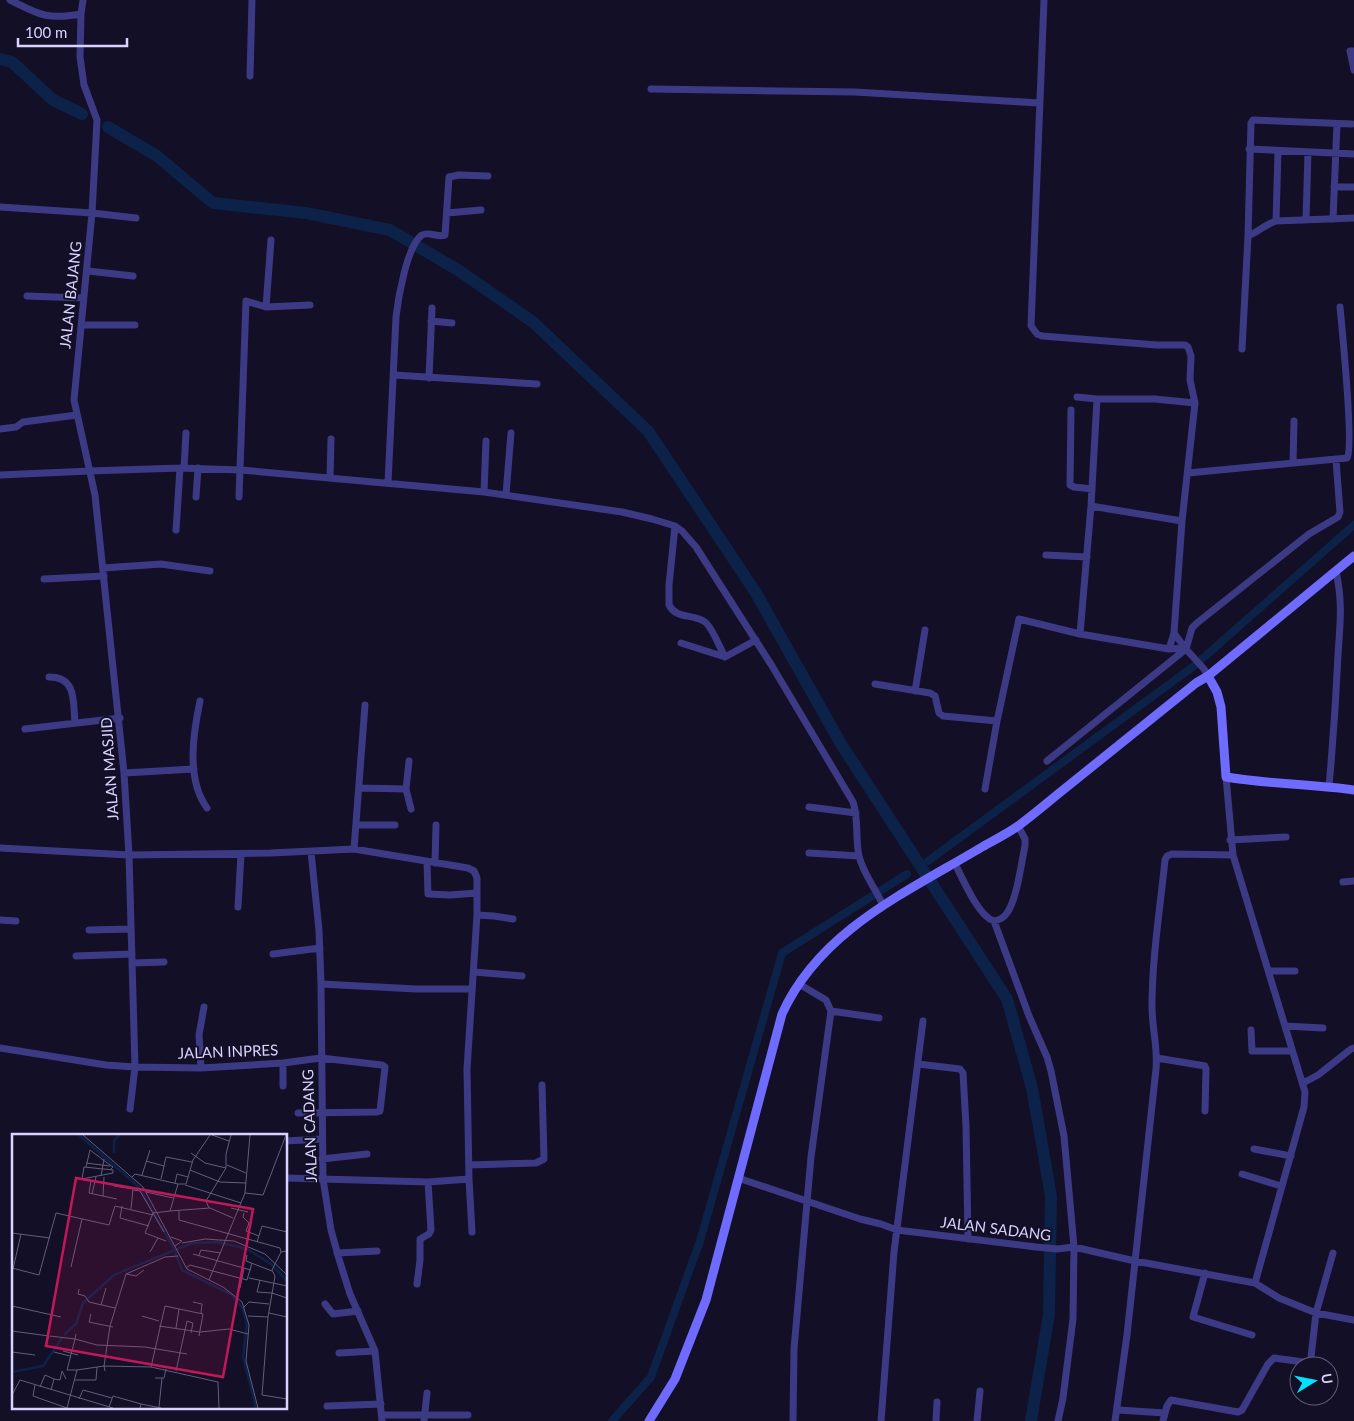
<svg xmlns="http://www.w3.org/2000/svg" width="1354" height="1421" font-family="Lato,sans-serif">
<style>
.lines{fill:none;stroke-linecap:round;stroke-linejoin:round}
.canal{stroke:#0c2248;stroke-width:8}
.river{stroke:#0c2248;stroke-width:12}
.street{stroke:#3d3a85;stroke-width:7}
.secondary{stroke:#6f6bff;stroke-width:9}
.labels{text-anchor:middle;dominant-baseline:central;stroke-width:4;stroke-linejoin:round;paint-order:stroke}
.street-label{font-size:15px;fill:#d9d4ff;stroke:#130f26}
.inset-river{fill:none;stroke:#0c2248;stroke-width:2.5}
.inset-road{fill:none;stroke:#625e7d;stroke-width:1}
.view{fill:#c2185b;fill-opacity:0.15;stroke:#c2185b;stroke-width:2.5}
.inset-edge{fill:none;stroke:#d9d4ff;stroke-width:2.5}
</style>
<rect width="100%" height="100%" fill="#130f26"/>
<g class="lines">
<path class="canal" d="M928,861L1194,666L1354,525
M612,1421L651,1377L700,1241L782,953L907,874"/>
<path class="river" d="M0,59L12,62L53,100L82,114
M108,127L157,156L213,203L306,213L390,230L458,270L533,322L648,431L756,593L841,744L1007,999L1032,1088L1051,1196L1049,1314L1031,1421"/>
<path class="street" d="M10,0C40,15 47,20 81,14L83,0
M1044,0L1031,326L1037,334L1042,336L1157,345H1185L1188,347L1191,356L1190,380L1195,403L1182,521L1174,633L1169,649
M81,14L80,57L84,85L97,120L92,213L136,218
M1354,51H1350L1354,70
M250,76L252,0
M651,89L855,92L1039,103
M1249,149L1354,154
M1334,187H1354
M0,207L92,213L74,400L95,495L124,773L129,855L135,1067L130,1109
M447,213L481,210
M1333,219L1337,124
M1306,220L1308,152
M1276,221L1278,151
M1248,236L1251,123L1253,120L1352,124
M88,271L133,276
M27,296L83,298
M266,307L271,240
M431,321L452,323
M82,325H135
M1242,349L1248,236C1258,232 1266,224 1276,221L1354,218
M394,375L537,384
M429,378L432,308
M1077,397L1097,399
M1071,410L1070,485L1074,487L1092,489
M0,429L16,427L23,422L77,415
M1293,463L1294,421
M184,468L186,433
M1188,473L1347,458C1354,448 1342,328 1340,307
M0,475L90,471L180,468L241,470L484,492L622,512L652,519L675,526L682,531L696,547L772,666L853,802C859,819 855,838 859,856C863,873 875,888 883,905
M330,478L331,439
M388,483L396,317C398,299 407,245 422,235C429,231 438,238 445,235L449,177L459,175L488,176
M484,492L486,441
M506,494L511,433
M196,497L198,468
M239,497L246,301L266,307L310,305
M1091,506L1182,521
M675,526L669,585V605C677,620 693,613 705,622C712,627 720,648 725,657
M176,530L180,468
M1046,555L1087,557
M103,568L161,564L210,571
M44,579L104,576
M1174,633L1185,648
M1080,634L1091,506L1097,399H1155L1195,403
M681,643L725,657L756,640
M49,677C77,677 73,702 75,723
M875,684L930,693L935,696L939,713L943,716L997,721
M915,691L925,630
M200,701C193,734 186,779 207,808
M25,729L120,718
M1047,761L1186,649L1192,628L1197,623L1309,534L1338,517L1340,512L1336,460
M124,773L194,769
M1226,777L1233,855L1305,1092L1304,1107L1255,1283
M1329,786C1333,743 1336,699 1338,655C1340,623 1343,604 1336,571
M359,788L406,789L411,809
M406,789L409,761
M985,789L997,721L1019,619L1080,634L1169,649L1185,648L1204,669L1208,676
M809,807L856,813
M356,825H395
M1230,840L1286,837
M0,848L129,855L271,853L354,849L468,868L474,871L477,878V915L467,1069L469,1179L428,1182L286,1178
M354,849L365,705
M311,852L319,930L321,984L323,1179L331,1230L339,1259L350,1294L375,1351L382,1421
M809,853L859,856
M427,862L428,894L450,895L477,893
M435,863L436,825
M955,864C963,879 978,916 994,921C999,920 1004,918 1007,913C1017,899 1021,864 1025,846V839L1018,826
M1343,882L1354,881
M238,907L241,854
M477,915L494,916L513,919
M0,920L16,921
M994,921L1029,1016L1047,1057L1051,1071L1064,1136L1074,1247L1073,1319L1063,1398L1058,1421
M89,930L131,929
M273,954L320,948
M76,956L132,954
M132,963L164,962
M1269,971H1295
M474,972L522,976
M321,984L416,989H472
M831,1011L879,1018
M1285,1026L1323,1028
M1251,1030L1252,1051H1291
M0,1048L106,1065L135,1067L201,1068L283,1063L321,1058L382,1065L385,1067L380,1111L376,1112L298,1113
M1157,1058L1205,1066L1206,1069L1205,1111
M283,1063V1086
M918,1064L960,1069L963,1073L966,1126L968,1239
M201,1068L199,1035L204,1007
M1303,1083L1318,1075L1351,1049L1354,1048
M286,1141L321,1139
M1254,1149L1291,1156
M322,1159L367,1154
M469,1165L536,1163L544,1159L542,1085
M1242,1174L1281,1186
M738,1178L860,1219L881,1224L897,1230L1036,1247L1057,1249L1074,1247L1135,1261L1255,1283L1279,1298L1316,1313L1354,1320
M469,1179L472,1232
M337,1253L377,1251
M1205,1273L1193,1317L1252,1335
M417,1284L420,1260V1239L429,1234L431,1230L428,1182
M325,1304L333,1314L358,1311
M339,1353L375,1351
M1310,1366L1316,1313L1333,1253
M327,1406L381,1404
M1118,1410L1165,1413
M382,1415H468
M424,1421L427,1393
M793,1421L794,1349L811,1157L831,1011L826,1000L799,984
M881,1421L894,1252L923,1021
M936,1421L937,1402
M977,1421L980,1391
M1115,1421L1127,1335L1156,1069C1158,1048 1152,1028 1152,1007C1152,958 1160,909 1165,860L1167,856L1172,854L1233,855
M1163,1421L1167,1406L1171,1400L1238,1412L1242,1410L1268,1364L1274,1358L1311,1363"/>
<path class="secondary" d="M1208,676L1217,692L1221,707L1226,777C1268,784 1311,784 1354,790
M649,1421L675,1379L706,1300L782,1014C820,930 907,892 982,847C994,840 1007,834 1018,826C1033,815 1048,802 1063,790C1107,755 1151,719 1196,683L1208,676L1354,556"/>
</g>
<g class="labels">
<g class="street-label">
<text transform="translate(70 295) rotate(-84)">JALAN BAJANG</text>
<text transform="translate(109 769) rotate(-94)">JALAN MASJID</text>
<text transform="translate(228 1051) rotate(-2)">JALAN INPRES</text>
<text transform="translate(309 1126) rotate(-92)">JALAN CADANG</text>
<text transform="translate(996 1228) rotate(7)">JALAN SADANG</text>
</g>
</g>
<g transform="translate(12 1134)">
<rect width="275" height="275" fill="#130f26"/>
<path class="inset-river" d="M67,1L127,53L162,115M102,19V7L107,1M163,118L170,136L220,161L231,175L235,191L231,222L244,274M52,201L64,190L71,169L102,141L180,109L206,108L235,115L259,130L275,147M0,238L31,232L50,204"/>
<path class="inset-road" d="M71,1L131,53L175,135L211,153L230,168L237,191L234,227L246,274M200,1L217,7M179,19L193,29L214,34M134,27L152,32L149,45M74,29L98,32M215,31L234,39M152,32L154,23L180,28M72,33L101,36V39L70,45ZM74,33L78,16L98,31L101,33L98,36M178,36L208,48L234,49M130,41L138,16M89,42L92,25M92,43L91,62L105,65M120,43L123,40L166,50M79,47L77,59L91,62M163,49L165,40L176,43M173,51L229,69M102,52L121,55L119,75M121,56L128,57L152,98M134,58L161,64M233,59L251,61L274,1M80,60L84,43M110,72L108,84L137,92M197,74L194,67L214,34V20L219,1M219,74L236,78M158,77L198,74L221,84M167,77V86L268,114L269,118M232,79L231,83L237,89L234,97L247,102M0,99L38,104M159,103L170,107L163,112M154,107L133,99L141,79L158,77L166,50H174L181,26L198,1M245,108L250,92L275,98M170,109L193,105L222,107L253,120L275,141M138,118L146,104M181,120L239,136M187,121L189,116L209,119M235,121L234,127L260,137M59,133L70,85M0,134L27,141L44,79L97,91L103,72L141,81M174,134L178,131L235,146L240,129M1,135L9,100M114,140L124,142L132,136M237,144L275,152M197,146L233,59L238,1M248,146L245,158L260,159L275,164M228,154L232,134M67,155L66,160L73,162L77,168L103,174M181,168L190,170L189,179M89,171L94,154M0,172L49,183M232,173L237,168L257,170M257,179L275,183M79,180L77,188L101,193M130,182L147,187M236,182L256,183L263,142L260,136L269,118L275,117M256,183L250,261L275,265M147,192L188,198L217,195L236,200M164,194L167,175M0,197L37,202L33,212M38,202L63,205L64,200M51,217L66,221M0,218L23,221M42,218L58,222M139,233L153,172L191,180L187,202M65,236H55L63,205L85,211L133,213L175,220M93,237L92,232L139,233L206,248L207,274M164,237L175,187L181,189L179,199M143,244H152L154,235M42,245L48,246L50,237L54,245M63,246H84L85,233M23,251L21,262L55,274M28,253L33,241L42,245L39,256M0,261L8,246L101,274M67,265L71,256L100,264M129,270L149,274M97,273L101,262L129,270L128,274M147,273L150,244M55,274L65,236L92,232L98,192L114,140L153,123L166,122"/>
<path class="view" d="M64,44L241,75L211,243L34,212Z"/>
<rect width="275" height="275" class="inset-edge"/>
</g>
<g transform="translate(1314 1381) rotate(80)"><circle r="24" fill="#130f26" stroke="#625e7d"/>
<path d="M0-4L9 19L0 12L-9 19Z" fill="#00e5ff"/>
<text y="-8" font-size="14" font-weight="bold" text-anchor="middle" fill="#d9d4ff">U</text>
</g>
<path d="M18 38v8h109v-8" fill="none" stroke="#d9d4ff" stroke-width="2.5"/>
<text x="25" y="38" font-size="15" fill="#d9d4ff" stroke="#130f26" stroke-width="4" paint-order="stroke">100 m</text>
</svg>
